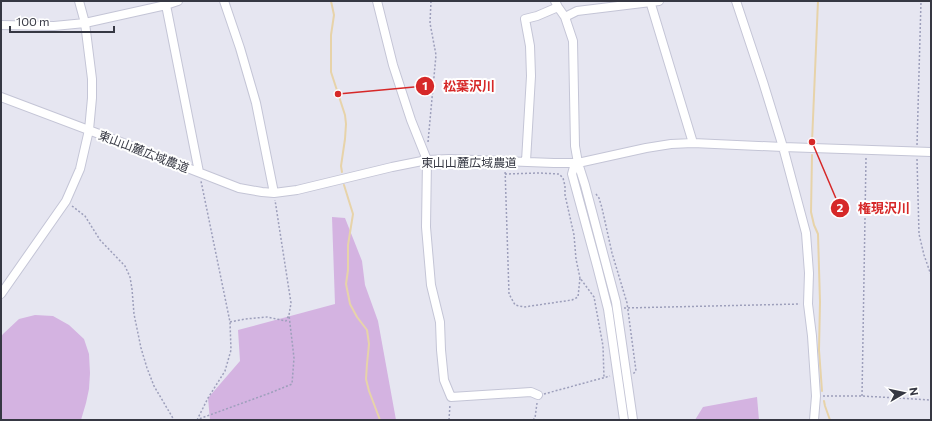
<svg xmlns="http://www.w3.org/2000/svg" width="932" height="421" font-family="Commissioner,'Noto Sans JP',sans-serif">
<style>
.green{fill:#d4b3e1}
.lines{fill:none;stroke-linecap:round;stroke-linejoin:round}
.stream{stroke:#e7d3a9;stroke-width:2}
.minor-casing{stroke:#c4c5d6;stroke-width:10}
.path{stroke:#9d9fbb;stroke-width:1.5;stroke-dasharray:2 2;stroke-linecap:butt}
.minor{stroke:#fff;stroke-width:8}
.labels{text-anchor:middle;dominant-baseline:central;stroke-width:4;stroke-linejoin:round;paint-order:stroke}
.street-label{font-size:12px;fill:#363843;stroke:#fff}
.leader{fill:none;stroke:#d62828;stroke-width:1.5}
.callout-dot{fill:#d62828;stroke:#fff;stroke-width:1.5}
.mark-label{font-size:12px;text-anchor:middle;font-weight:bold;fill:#fff}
.callout-label{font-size:13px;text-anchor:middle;font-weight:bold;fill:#d62828;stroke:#fff;stroke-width:4;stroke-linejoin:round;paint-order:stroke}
</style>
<rect width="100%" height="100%" fill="#e6e6f1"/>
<path class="green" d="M332,217L345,218L362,261L365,285L378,321L396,420H210L208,398L240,361L238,330L335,304Z
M35,315L53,316L69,325L84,339L89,354L90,373L89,389L86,403L81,420H1V337L3,334L19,319Z
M757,397L759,420H695L703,407Z"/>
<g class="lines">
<path class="stream" d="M331,1L334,15L331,35V72L345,115L346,124L345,139L341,166L342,172
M812,142L818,1
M812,155L811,212L814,225L818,234L820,302L819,350L822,391
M344,185L353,214L348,245V270L346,284L350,304L357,317L367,330L369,344L367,364L366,379L369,391L380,420
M824,401L825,406L830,420"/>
<g class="minor-casing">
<path id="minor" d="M224,1L240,48L256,103L274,193
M377,1L393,65L411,120L427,160L426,227L431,285L440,322L441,350L444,380L451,397L531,392L538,395
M555,1L558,7L565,17L573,41L575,146L578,163L585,185L616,302L633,420
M650,1L693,143
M736,1L763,82L783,147L806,233L809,273L808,304L812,336L816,396L814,420
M166,5L199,172
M565,17L577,11L659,1
M1,25L54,26L85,23L166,5L178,1
M1,97L131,146L239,188L262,192L274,193L297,190L392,167L427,160L449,159L554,163H578L646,148L671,144L693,143L783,147L931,152
M526,161L531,76L530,46L525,19L537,16L558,7
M575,163L572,174L597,266L608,309L624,420
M1,294L66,201L80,169L89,130L92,98V79L85,23L79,1"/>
</g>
<path class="path" d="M428,142L436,55L430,23L431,1
M917,145L921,1
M917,159L919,234L924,255L931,275
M505,168L509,294L515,305L524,307L572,300L578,297L580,278L594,297L603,346L604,378
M505,174L539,173L559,174L563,178L565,186V195L574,235L576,259L580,278
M596,194L599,198L602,208L612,253L627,303L636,371L633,374
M72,206L85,216L100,240L125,266L130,277L132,289L134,314L141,348L147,368L154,386L174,420
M624,308L800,304
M230,322L245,319L267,317L286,321L289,315
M544,394L610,376
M823,396H862L931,400
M862,396L866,158
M196,420L270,393L292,384L294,358L289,315L291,303L275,200
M197,420L208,398L225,371L231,350L230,322L201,181
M449,420L450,404
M533,420L535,418L537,403"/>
<use href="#minor" class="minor"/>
</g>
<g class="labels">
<g class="street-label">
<text transform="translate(144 151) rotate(21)">東山山麓広域農道</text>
<text x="469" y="162">東山山麓広域農道</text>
</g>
</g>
<path class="leader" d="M338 94L425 86M812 142L840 208"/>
<g class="callout-dot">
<circle cx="338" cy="94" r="4"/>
<circle cx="812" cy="142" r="4"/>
<circle cx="425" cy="86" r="10"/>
<circle cx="840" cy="208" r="10"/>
</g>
<g class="mark-label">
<text x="425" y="90">1</text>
<text x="840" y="212">2</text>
</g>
<g class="callout-label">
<text x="469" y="91">松葉沢川</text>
<text x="884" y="213">権現沢川</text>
</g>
<rect width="932" height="421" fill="none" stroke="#363843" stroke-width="4"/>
<g transform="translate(904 393) rotate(81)" stroke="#ffffff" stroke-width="3" paint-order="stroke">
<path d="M0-3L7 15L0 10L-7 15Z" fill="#363843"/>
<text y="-6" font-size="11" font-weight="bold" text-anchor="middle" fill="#363843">N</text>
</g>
<path d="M10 26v6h104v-6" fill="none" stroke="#363843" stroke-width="2"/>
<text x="16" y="26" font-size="12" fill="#363843" stroke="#ffffff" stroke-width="3" paint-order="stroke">100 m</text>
</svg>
